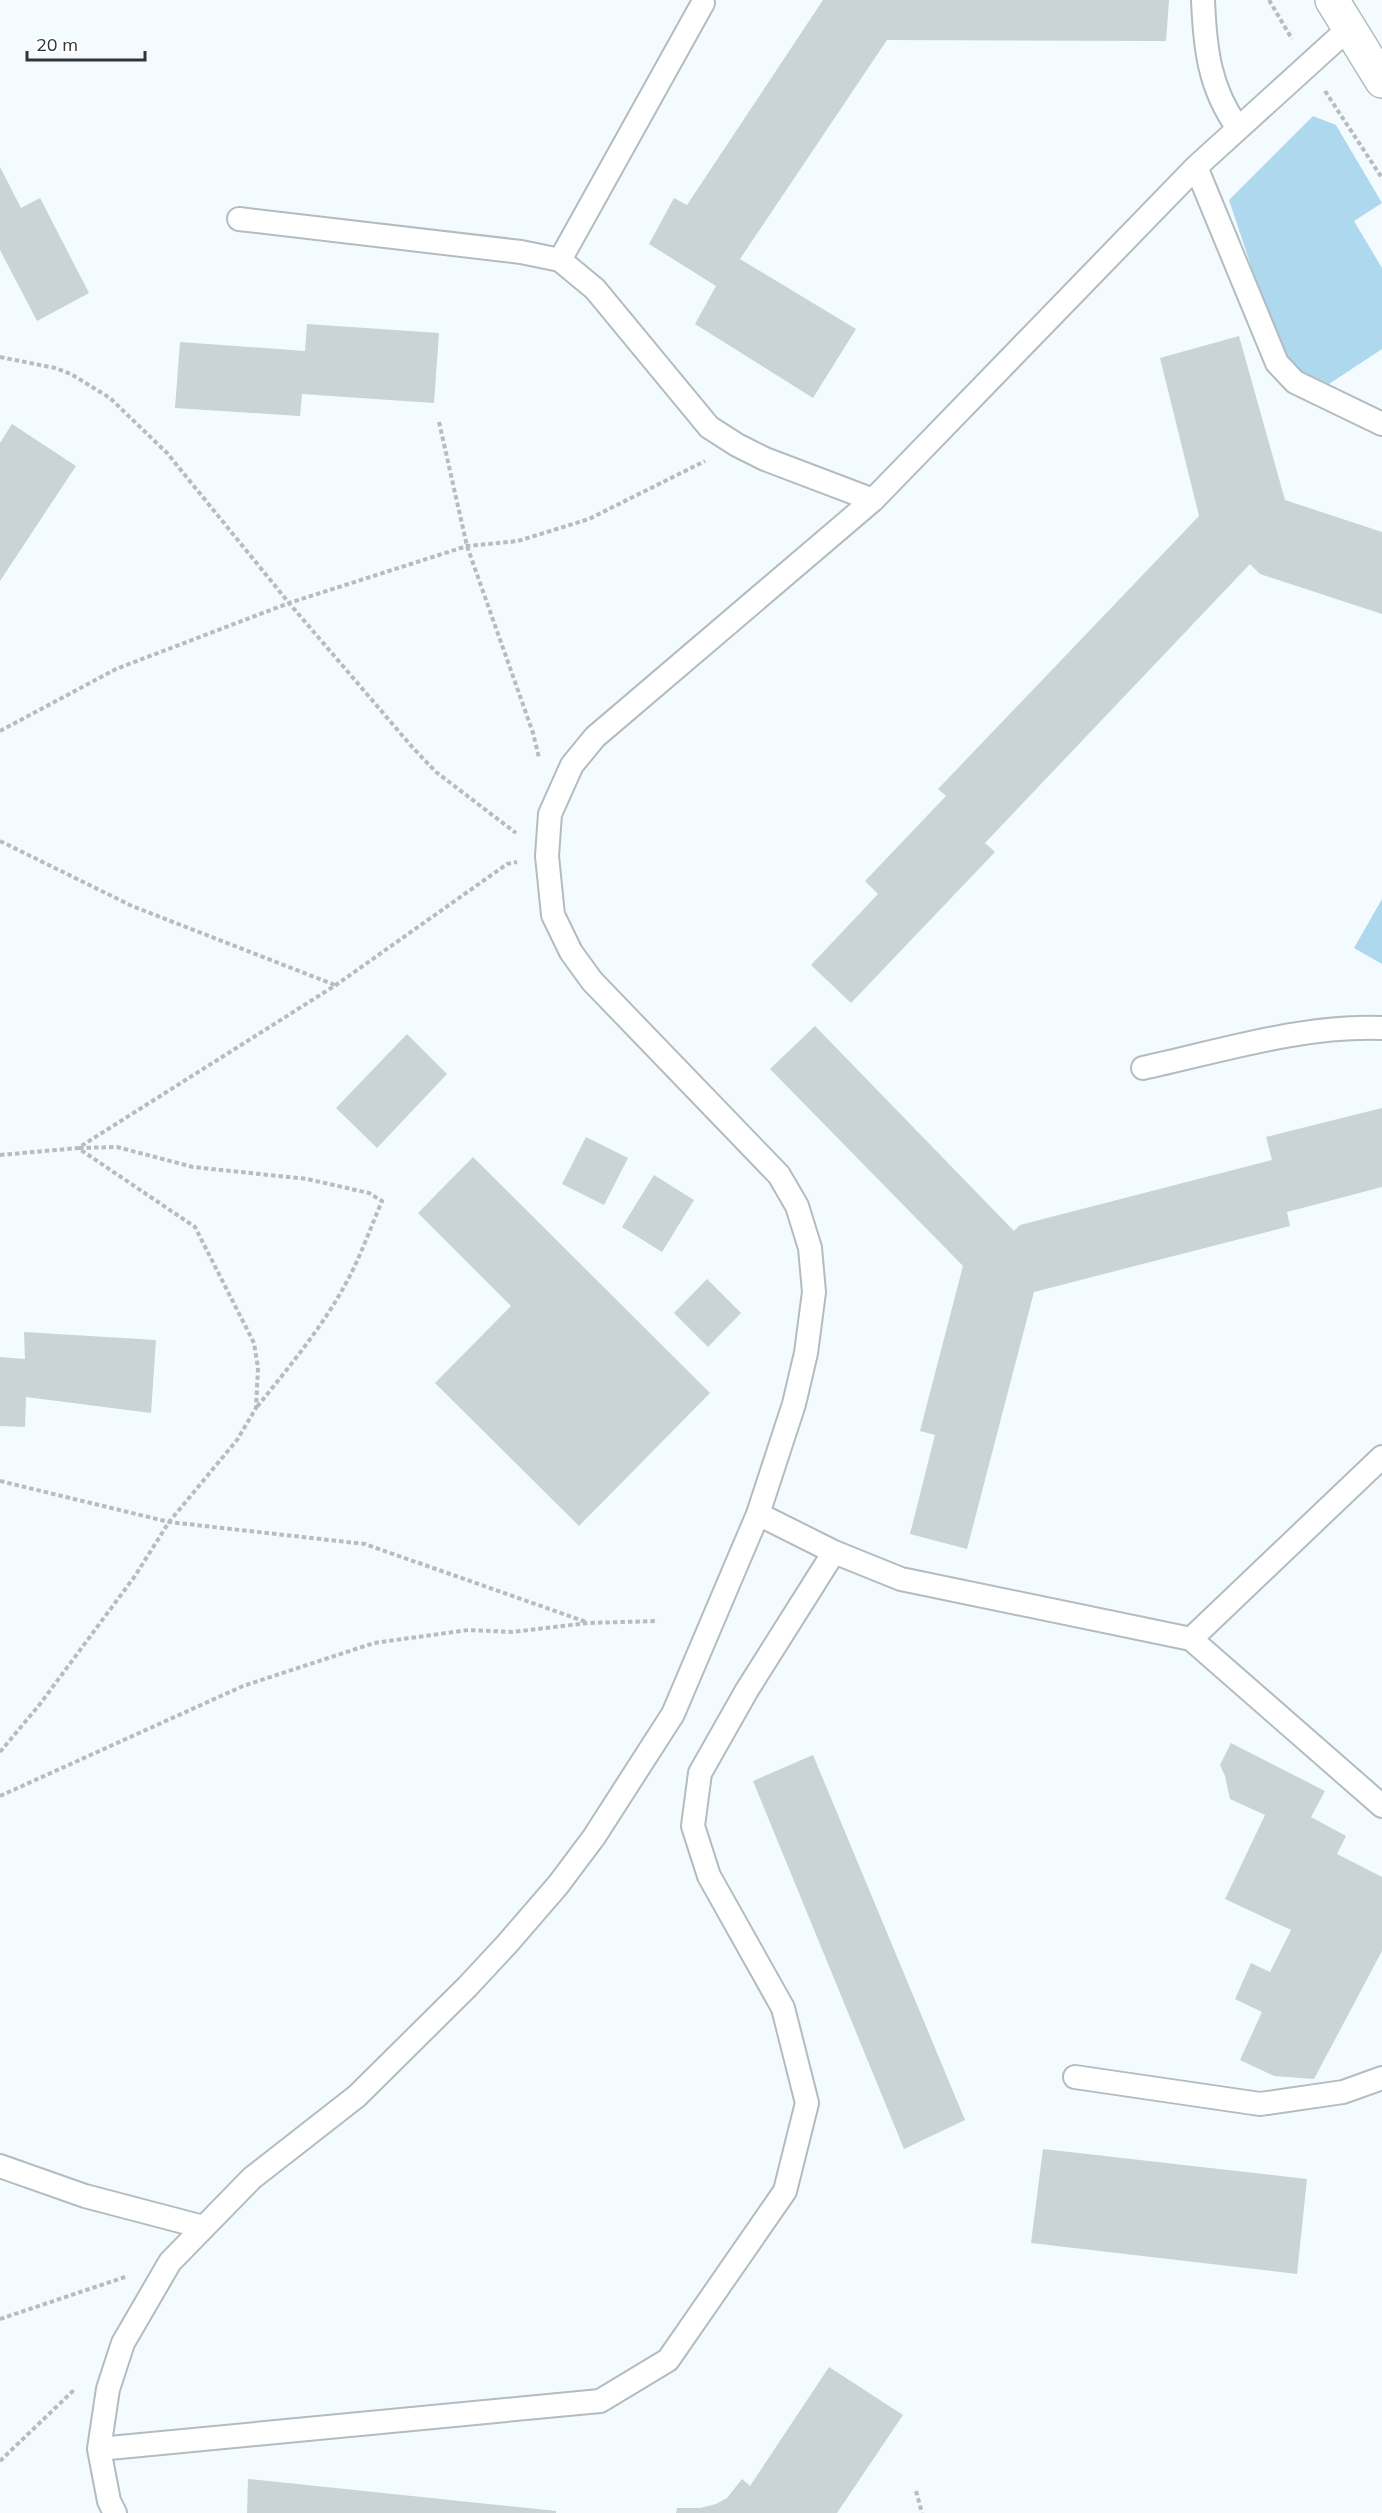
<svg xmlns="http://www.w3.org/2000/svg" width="1382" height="2513" font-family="Mulish,sans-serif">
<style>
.green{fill:#add8ed}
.building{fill:#c9d3d8}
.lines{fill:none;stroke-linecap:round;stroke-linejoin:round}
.lane-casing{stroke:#b2bcc1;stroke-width:26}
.secondary-casing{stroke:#b2bcc1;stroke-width:36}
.path{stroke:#b6bdc1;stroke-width:4;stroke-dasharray:4.5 3;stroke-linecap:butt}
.lane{stroke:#fff;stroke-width:22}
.secondary{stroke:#fff;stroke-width:33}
</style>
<rect width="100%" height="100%" fill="#f3fbff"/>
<path class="green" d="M1313,116L1336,125L1382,203L1354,221L1382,268V349L1329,384L1291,367L1265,308L1229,200Z
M1382,899V964L1354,948Z"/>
<path class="building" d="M823,0H1169L1166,41L887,40L740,259L856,329L813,398L695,324L716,286L649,244L674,198L687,205Z
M0,167L21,208L40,198L89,293L37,321L0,250Z
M307,324L439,333L434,403L302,394L300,416L175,408L180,342L305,351Z
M1239,336L1285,500L1382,532V614L1260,574L1250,564L985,843L995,852L851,1003L811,965L878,894L865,881L946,796L938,789L1199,516L1160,358Z
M12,424L76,466L0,581V443Z
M815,1026L1014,1231L1020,1225L1272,1160L1266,1137L1382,1108V1187L1287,1212L1290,1226L1034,1292L967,1549L910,1534L935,1435L920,1431L963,1266L770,1069Z
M407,1034L447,1074L377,1148L336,1108Z
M586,1137L628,1158L604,1205L562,1184Z
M473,1157L710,1393L579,1526L435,1383L511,1306L418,1213Z
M654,1175L694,1200L662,1252L622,1227Z
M707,1279L741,1313L708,1347L674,1313Z
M24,1332L156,1340L151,1413L26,1397L25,1427L0,1426V1357L25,1359Z
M1231,1743L1325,1791L1311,1817L1346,1836L1337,1854L1382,1877V1951L1314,2079L1274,2076L1240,2060L1262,2012L1235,1999L1251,1963L1270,1972L1291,1930L1225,1899L1265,1815L1230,1799L1225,1776L1220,1765Z
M813,1755L965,2120L904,2149L753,1781Z
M1043,2149L1307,2179L1297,2274L1031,2243Z
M829,2367L903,2415L837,2513H676L677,2508H700L716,2504L727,2498L742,2479L750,2486Z
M248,2479L556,2511V2513H247Z"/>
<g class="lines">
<g class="lane-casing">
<path id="lane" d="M1203,0C1205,48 1209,88 1238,128
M1196,167L1277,363L1295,382L1382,424
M239,219L521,252L560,260L595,289L709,427L737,445L765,459L873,500
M560,260L703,3
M1143,1068C1221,1051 1302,1025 1382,1028
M758,1514L834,1552L901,1579L1191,1639L1382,1806
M1191,1639L1382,1457
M1075,2077L1260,2104L1343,2092L1382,2078
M0,2166L85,2196L203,2227
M99,2449L600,2401L668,2360L785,2191L807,2103L783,2008L709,1876L693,1826L700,1773L747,1690L834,1552
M115,2513L109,2501L99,2449L108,2389L123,2343L170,2262L252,2178L357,2096L467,1987L507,1944L558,1885L594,1837L673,1714L758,1514L794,1404L806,1353L814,1292L810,1248L797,1206L779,1175L592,981L571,952L553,915L547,856L550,814L572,765L595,737L873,500L1196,167L1349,28"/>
</g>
<g class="secondary-casing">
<path id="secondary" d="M1332,0L1382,81"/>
</g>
<path class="path" d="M1269,0L1292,39
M1325,91L1382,178
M0,357L55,368L71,374L110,398L167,453L289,603L413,748L436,772L516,833
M439,422L467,546L533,733L539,758
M0,731L116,669L289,603L467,546L518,541L589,519L705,461
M0,841L132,906L335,985
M79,1148L117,1147L193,1167L307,1179L369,1193L382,1201C370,1229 360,1258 345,1285C321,1329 288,1368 257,1407
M0,1155L78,1148L336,985L507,864L517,862
M0,1481L169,1522L365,1544L586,1622
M0,1752L40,1704L135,1576L169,1522L237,1440L256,1408L258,1368L254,1343L195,1227L78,1148
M0,1796L243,1686L374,1643L468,1630L512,1632L588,1623L658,1621
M0,2319L125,2277
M0,2461L75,2389
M916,2491L922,2513"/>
<use href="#lane" class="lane"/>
<use href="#secondary" class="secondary"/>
</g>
<path d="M27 51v9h118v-9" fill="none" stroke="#313537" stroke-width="3"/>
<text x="36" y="51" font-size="18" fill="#313537" stroke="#ffffff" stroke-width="4.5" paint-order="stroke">20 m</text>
</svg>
